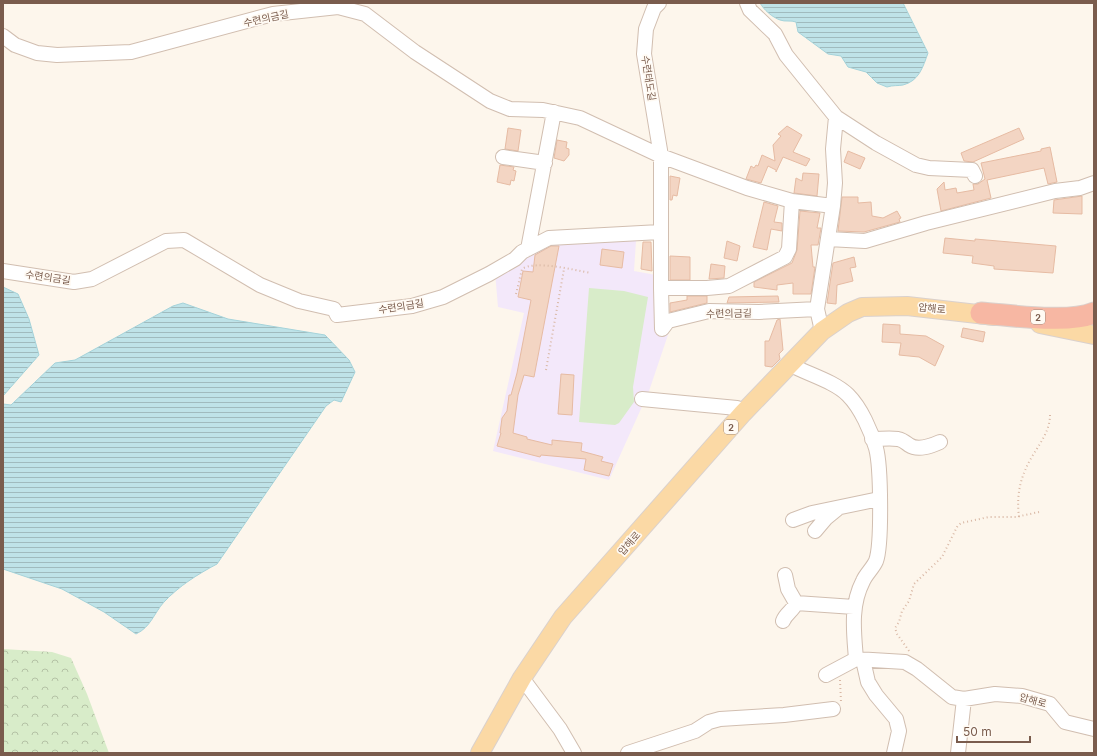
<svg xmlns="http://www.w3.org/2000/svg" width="1097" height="756" font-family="Inter,'Noto Sans KR',sans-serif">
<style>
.education{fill:#f3e8fa}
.grass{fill:#d8ecc9}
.forest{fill:url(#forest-crowns)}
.water{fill:url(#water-rules);stroke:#a5d3da}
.building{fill:#f3d5c3;stroke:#e6bba3}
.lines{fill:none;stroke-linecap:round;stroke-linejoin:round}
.minor-casing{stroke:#d1beb0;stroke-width:16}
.major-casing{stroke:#dad1cd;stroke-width:20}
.highway-casing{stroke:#dad1cd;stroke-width:23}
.path{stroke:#d9b8a5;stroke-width:2;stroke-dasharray:1 3;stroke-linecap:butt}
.minor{stroke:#fff;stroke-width:14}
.major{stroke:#fbd9a5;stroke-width:18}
.highway{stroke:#f7b7a3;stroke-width:21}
.labels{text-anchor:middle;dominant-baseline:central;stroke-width:3.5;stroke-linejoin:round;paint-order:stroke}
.shield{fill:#fffaf3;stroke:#a28b7f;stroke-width:1}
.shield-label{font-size:9px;font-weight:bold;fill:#7a5c4d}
.street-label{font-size:10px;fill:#7a5c4d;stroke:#fffaf3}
</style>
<defs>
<pattern id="forest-crowns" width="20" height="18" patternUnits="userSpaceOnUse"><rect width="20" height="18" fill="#d8ecc9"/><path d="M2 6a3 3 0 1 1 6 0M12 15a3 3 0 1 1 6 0" fill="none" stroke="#b4c2a5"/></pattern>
<pattern id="water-rules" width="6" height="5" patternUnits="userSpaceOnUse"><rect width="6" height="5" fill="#bfe3e8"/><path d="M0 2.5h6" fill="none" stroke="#a0bbbe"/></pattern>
</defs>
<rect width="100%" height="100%" fill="#fdf6ec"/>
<path class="education" d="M556,239L636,241L634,271L656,275L659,327L669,332L649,391L609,480L493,451L524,313L498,307L495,272Z"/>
<path class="grass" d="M589,288L624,291L648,297L633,387L634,402L619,423L615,425L579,422Z"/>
<path class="forest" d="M3,649L52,652L71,658L87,694L109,753H3Z"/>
<path class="water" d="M760,3H903L928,53C923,67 919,81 903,85C898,86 893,85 887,87L877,83L866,72L848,67L841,56L828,54L798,32L796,22C791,20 785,22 780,20C772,17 764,10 760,3Z
M3,287L18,294L29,319L39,355L3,396Z
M183,303L228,319L325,335L349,360L355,372L341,402L334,400L326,406L217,564C198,574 179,586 164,602C154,613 151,627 136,634L104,612L62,589L3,569V404L11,405L55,363L75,360L173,306Z"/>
<path class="building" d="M787,126L802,135L793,152L810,159L806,166L783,157L776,172V170L768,166L761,183L746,179L751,166L754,168L756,165L758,166L762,155L775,161L773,145L781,136L778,134Z
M508,128L521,130L518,151L505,149Z
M1019,128L1024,139L973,162L964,161L961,153Z
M557,140L567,142L566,148L569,149V155L564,161L554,158Z
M1050,147L1057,182L1048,184L1044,168L987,180L991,198L941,211L937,189L944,182L945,190L956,188L957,193L974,190L973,184H978L985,179L981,163L1041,151V149Z
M848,151L865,158L860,169L844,162Z
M500,165L514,167L513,170L516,171L514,181L511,180L510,185L497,182Z
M803,173L819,174L817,196L794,193L796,178L802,181Z
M670,176L680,178L677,196L673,195L672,200H670Z
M1082,196V214L1053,213L1054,200Z
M842,197H858V203L871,202L872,216L883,218L897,211L901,218L899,219L900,222L864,232L838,231Z
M764,202L778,206L774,222L782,223V231L771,229L767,250L753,247Z
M800,211L820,213L817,228H821L818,245H811L813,267H815L811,294H793V283L777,285V290L754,287V282L792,263L797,250Z
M945,238L975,241V239L1056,246L1053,273L994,269V266L972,263L973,256L943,253Z
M727,241L740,246L737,261L724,258Z
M643,242H651L652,271L641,269Z
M551,246H559L534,377L524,375L518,395L513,433L527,437V439L552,445V440L582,443L581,451L603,457L601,461L613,464L609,476L584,470L586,459L541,455L540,457L497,446L501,433H500L502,418L507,411L509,395H511L517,373L531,300L518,297L523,271L533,272L535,255Z
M602,249L624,252L622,268L600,265Z
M670,256L690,257V280H670Z
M854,257L856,267L850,268L853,281L837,285L836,304L827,303L833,263Z
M711,264L725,266L724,278L709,279Z
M687,296H707V303L670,312V303L687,300Z
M778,296L779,302L727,303L729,297Z
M780,319L783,350L779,354L780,359L772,367L765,366V341H769L777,320Z
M883,324L900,325V334L926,336L944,346L935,366L919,357L899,355L901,343L882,342Z
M963,328L985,332L983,342L961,337Z
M561,374L574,375L572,415L558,414Z"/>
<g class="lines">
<g class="minor-casing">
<path id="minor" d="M659,3L654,8L646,29L644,54L661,156V288L662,329L668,321L709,311L759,312L817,309
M747,3L750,10L775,34L786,55L836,117L833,149L835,183L833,206
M3,36L15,45L37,53L57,55L131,52L273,14L338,7L365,14L415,52L490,101L510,109L543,110L580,118L661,156L747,188L792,201L833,206L817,309L822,331
M836,117L876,143L916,165L929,168L972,170L975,176
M503,157L545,163
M828,239L865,241L926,223L1055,191L1080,188L1094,183
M528,249L554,112
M3,271L74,282L92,279L166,241L184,240L260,285L299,301L334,309L337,315L412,306L443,297L489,274L515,259L522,252L549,238L660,232
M661,288H707L729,286L785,257L789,249L792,201
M789,364C807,374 834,381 848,395C861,408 871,431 876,448C881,466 882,545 876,561C873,568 866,574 863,581C850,606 854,633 856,659
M642,399L737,408L743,413
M872,439C881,439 890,438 898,439C903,440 905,442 909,445C918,451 931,446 940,442
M793,520L812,513L879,499
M815,531L826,518L837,509
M785,575L788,589L796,603L854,607
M783,621C786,613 793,611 796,603
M863,660L868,682L876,695L896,719L899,731L894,753
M826,675L856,659L905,662L917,669L952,697L964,699L995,694L1022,696L1050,704L1065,722L1094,729
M522,678L560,729L574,753
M628,753L695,731L709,722L720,719L784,715L833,709
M958,753L964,699"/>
</g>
<g class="major-casing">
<path id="major" d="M1040,324L1094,335
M480,753L522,678L563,617L743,413L822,331L848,313L862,307L907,306L995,316"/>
</g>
<g class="highway-casing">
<path id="highway" d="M981,313C1010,315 1068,324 1094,313"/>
</g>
<path class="path" d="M516,294L522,269C535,260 574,270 591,273
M546,370L564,269
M1019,517C1016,493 1021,475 1033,455C1041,442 1050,430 1050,415
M909,651L897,634L895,628L899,622L902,611L909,601L914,584L942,557L957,527L961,523L989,517H1016L1039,512
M840,680L841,702"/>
<use href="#minor" class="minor"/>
<use href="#major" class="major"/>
<use href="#highway" class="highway"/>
</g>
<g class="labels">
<g class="shield">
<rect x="1031" y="310" width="14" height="14" rx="3"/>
<rect x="724" y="420" width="14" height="14" rx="3"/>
</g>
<g class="shield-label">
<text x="1038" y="317">2</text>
<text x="731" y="427">2</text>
</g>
<g class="street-label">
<text transform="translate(266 18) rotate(-12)">수련의금길</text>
<text transform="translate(649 78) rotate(81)">수련태도길</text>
<text transform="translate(48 277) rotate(8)">수련의금길</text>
<text transform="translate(401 306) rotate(-9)">수련의금길</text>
<text transform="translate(932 308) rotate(5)">압해로</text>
<text transform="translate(729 313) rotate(-1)">수련의금길</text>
<text transform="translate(629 543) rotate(-49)">압해로</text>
<text transform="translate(1033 700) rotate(15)">압해로</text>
</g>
</g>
<rect width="1097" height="756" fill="none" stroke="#7a5c4d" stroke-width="8"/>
<path d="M957 736v6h73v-6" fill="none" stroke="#7a5c4d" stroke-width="2"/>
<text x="963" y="736" font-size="12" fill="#7a5c4d" stroke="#fffaf3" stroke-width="3" paint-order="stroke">50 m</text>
</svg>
